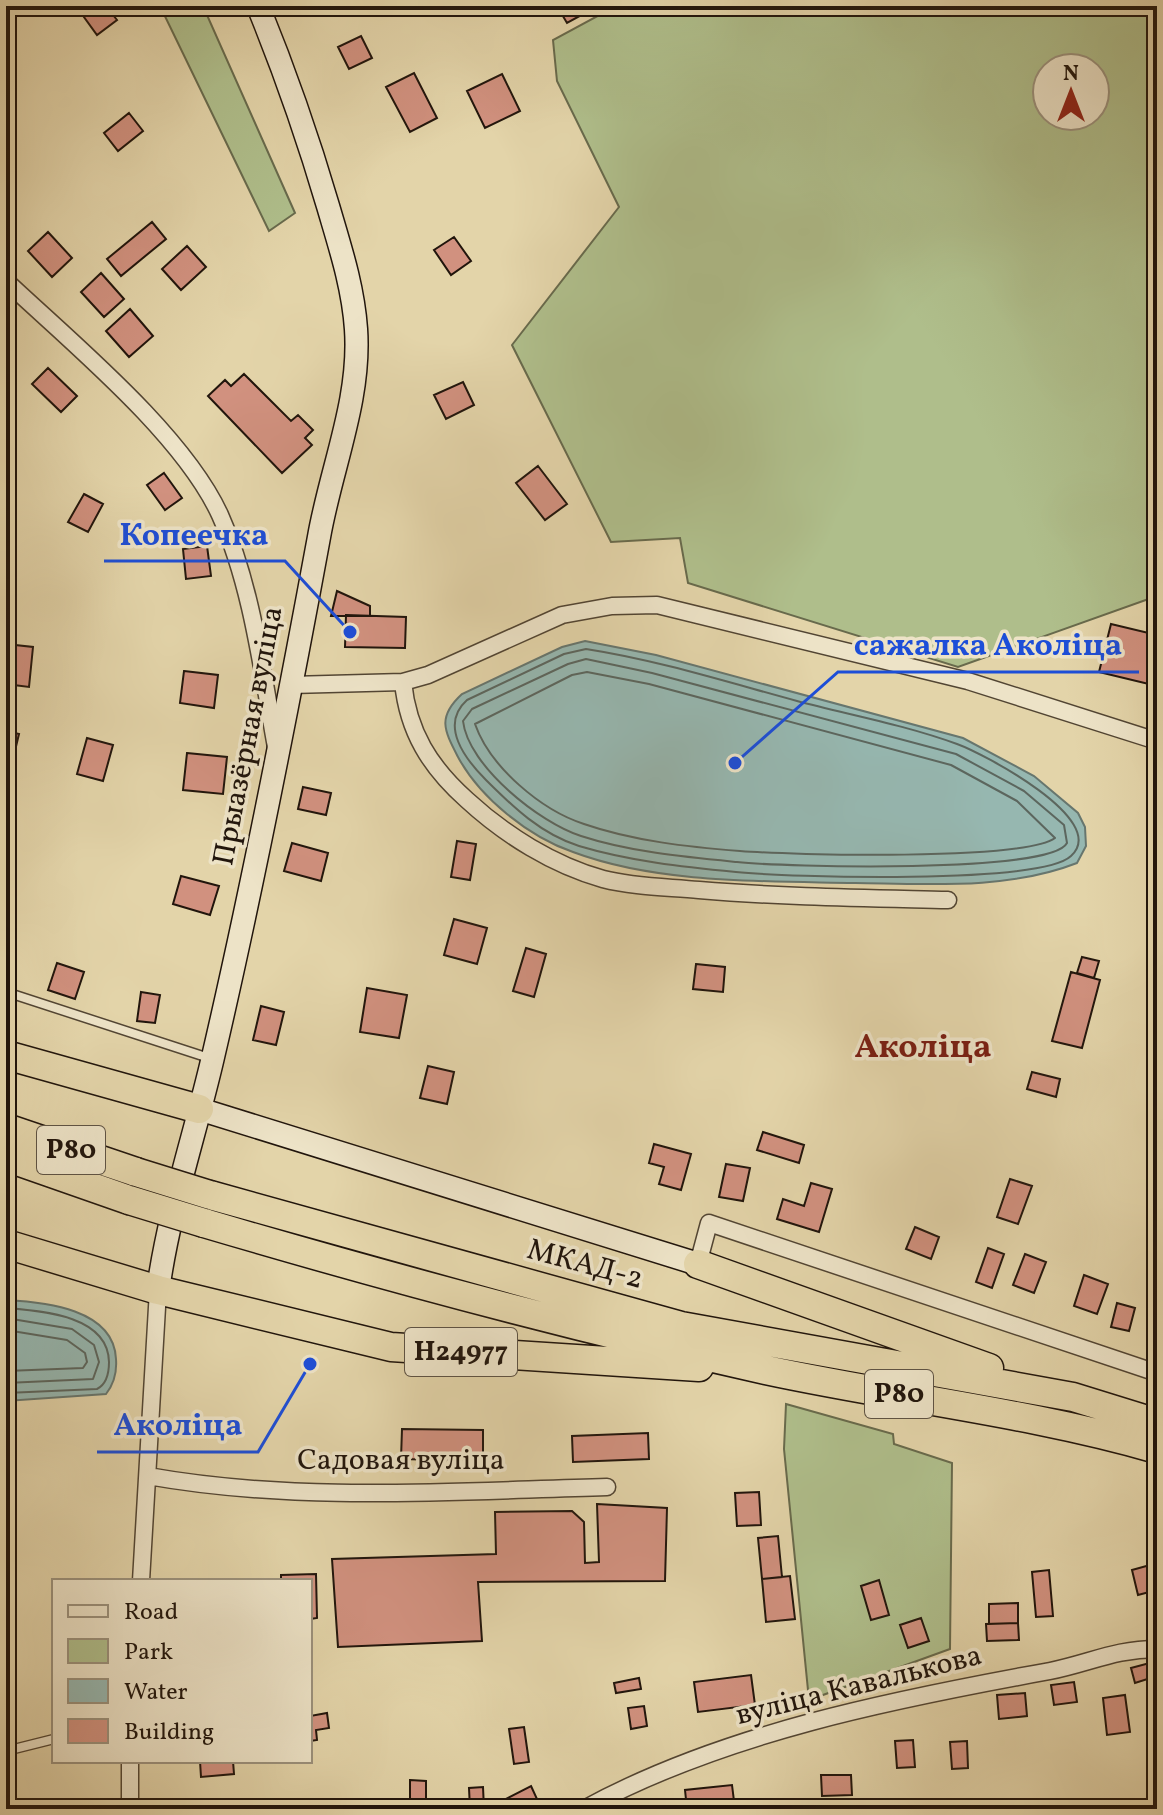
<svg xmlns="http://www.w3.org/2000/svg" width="1163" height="1815" font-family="Vollkorn,serif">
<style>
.green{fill:#afbe8b;stroke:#686a4c;stroke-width:2;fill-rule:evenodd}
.water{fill:#96b7b0;stroke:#67766e;stroke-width:2}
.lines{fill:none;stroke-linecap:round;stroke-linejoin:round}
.shore{stroke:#5c665e;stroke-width:2}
.building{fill:#d1917f;stroke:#21150c;stroke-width:2}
.lane-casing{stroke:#524533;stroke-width:11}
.street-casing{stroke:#524533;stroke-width:19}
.secondary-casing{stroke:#21150c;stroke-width:25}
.highway-casing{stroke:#21150c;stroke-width:31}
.lane{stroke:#ede3c7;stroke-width:8}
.street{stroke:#ede3c7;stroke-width:16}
.secondary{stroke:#ede3c7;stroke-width:22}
.highway{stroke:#e3d4a9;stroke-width:28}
.highway-bridge-casing{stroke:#21150c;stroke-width:31;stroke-linecap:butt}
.highway-bridge{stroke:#e3d4a9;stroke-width:28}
.labels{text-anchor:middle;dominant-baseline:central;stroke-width:7;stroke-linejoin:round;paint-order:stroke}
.shield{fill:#ede3c7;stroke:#5e5344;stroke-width:2}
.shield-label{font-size:28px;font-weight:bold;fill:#21150c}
.street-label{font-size:30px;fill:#21150c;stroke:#ede3c7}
.quarter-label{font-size:34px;font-weight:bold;fill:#7a1f14;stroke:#ede3c7}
.leader{fill:none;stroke:#1d4ed8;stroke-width:3}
.callout-dot{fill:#1d4ed8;stroke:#ede3c7;stroke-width:3}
.callout-label{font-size:32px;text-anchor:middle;font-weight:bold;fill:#1d4ed8;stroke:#ede3c7;stroke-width:7;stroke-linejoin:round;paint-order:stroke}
</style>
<rect width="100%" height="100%" fill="#e3d4a9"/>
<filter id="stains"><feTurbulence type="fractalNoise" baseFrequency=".0025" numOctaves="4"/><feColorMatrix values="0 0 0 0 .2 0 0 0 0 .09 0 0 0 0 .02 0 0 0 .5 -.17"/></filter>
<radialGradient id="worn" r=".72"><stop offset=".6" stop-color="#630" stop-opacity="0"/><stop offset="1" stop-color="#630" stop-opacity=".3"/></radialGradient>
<path class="green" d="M160,6H203L295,213L269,231Z
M616,6H1157V596L958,667L688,583L680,538L611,542L512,345L619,207L557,81L553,40ZM1047,68H1095V116H1047Z
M786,1404L893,1434L894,1444L952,1463L950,1649L809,1700L784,1449Z"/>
<path class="water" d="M585,641L656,655L963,738L1034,776L1078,813L1085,827L1086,846L1077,863C1008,890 928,884 855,883C765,881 658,884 573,852C529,837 480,798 458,757C444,730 437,717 462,694L562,647Z
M6,1300C45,1302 114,1309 116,1359C117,1372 114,1384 106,1394L6,1401Z"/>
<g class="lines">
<path class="shore" d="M586,649C657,660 727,682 797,701C850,715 905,725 957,744C982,753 1111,820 1071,856C1040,885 786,877 736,872C683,867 629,861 579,846C541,834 513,807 486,780C465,759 439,725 467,700L564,654Z
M586,659L652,673L956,754L1024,791L1064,825L1067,843C1051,874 781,867 737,862C685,857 630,852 581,836C540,823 468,766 463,721L472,709L568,664Z
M587,672L649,684L951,765L1017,801L1055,838C1023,861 791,855 740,851C689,847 633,841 584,824C541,810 490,767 475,724L572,675Z
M6,1308C41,1311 108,1315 109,1362C109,1372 107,1384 97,1389L6,1393
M6,1318L72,1329L94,1345L99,1362L93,1379L6,1383
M6,1330L67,1340L85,1353L87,1362L83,1368L6,1371"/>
</g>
<path class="building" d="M76,6H106L117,20L97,35Z
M557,6H598L567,23Z
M361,36L372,58L349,69L338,47Z
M414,73L437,118L410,132L386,87Z
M502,74L520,111L485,128L467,91Z
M129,113L143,131L118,151L104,133Z
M152,222L166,239L121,276L107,259Z
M48,232L72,258L52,277L28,251Z
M454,237L471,261L451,275L434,250Z
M187,246L206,267L181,290L162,269Z
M101,273L124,299L104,317L81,292Z
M130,309L153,336L129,357L106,331Z
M48,368L77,396L61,412L32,384Z
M244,374L291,421L298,415L313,430L305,438L312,445L282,473L208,396L225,380L231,386Z
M463,382L474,405L446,419L434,395Z
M538,466L567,504L545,520L516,483Z
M164,473L182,498L165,510L147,485Z
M84,494L103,504L88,532L68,522Z
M207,546L211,576L186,579L183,549Z
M337,591L370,606V616H331Z
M346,615L406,617L405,648L345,647Z
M1111,624L1157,635V686L1099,672Z
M6,644L33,647L29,687L6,684Z
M184,671L218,675L214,708L180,703Z
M6,731L19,734L13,759L6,757Z
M87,738L113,745L103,781L77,774Z
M187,753L227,757L223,794L183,790Z
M303,787L331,793L326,815L298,809Z
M457,841L476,844L470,880L451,877Z
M292,843L328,853L321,881L284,871Z
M181,876L219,886L210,915L173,904Z
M454,919L487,928L477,964L444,955Z
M526,948L546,954L534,997L513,991Z
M1082,957L1099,961L1094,978L1077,973Z
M57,963L84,972L75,999L48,990Z
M696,964L725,967L723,992L693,989Z
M1071,972L1100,980L1082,1048L1052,1041Z
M367,988L407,995L399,1038L360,1032Z
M141,992L160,995L155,1023L137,1021Z
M261,1006L284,1012L276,1045L253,1040Z
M428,1066L454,1072L447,1104L420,1098Z
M1032,1072L1060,1079L1056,1097L1027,1089Z
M763,1132L804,1145L799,1163L757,1150Z
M654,1144L691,1154L681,1190L659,1184L664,1167L649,1163Z
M726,1164L750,1168L743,1201L719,1197Z
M1010,1179L1032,1186L1018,1224L997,1217Z
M811,1183L832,1189L819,1232L777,1219L783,1199L804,1206Z
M915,1227L939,1237L931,1259L906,1249Z
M988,1248L1004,1254L992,1288L976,1282Z
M1025,1254L1046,1262L1034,1293L1013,1285Z
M1084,1275L1108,1284L1097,1314L1074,1306Z
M1117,1303L1135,1308L1129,1331L1111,1327Z
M402,1429L483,1430V1461L401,1459Z
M648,1433L649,1459L573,1462L572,1436Z
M759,1492L761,1525L737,1526L735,1493Z
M597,1504L667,1508L665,1581L478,1582L482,1641L338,1647L332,1559L496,1554L495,1512L572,1511L584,1522L585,1563L599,1562Z
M778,1536L782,1577L762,1579L758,1538Z
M1157,1563V1590L1138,1595L1132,1570Z
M1049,1570L1053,1616L1036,1617L1032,1572Z
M316,1574L317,1618L310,1619V1581H281V1575Z
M790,1576L795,1619L766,1622L762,1579Z
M879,1580L889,1615L871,1620L861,1586Z
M1018,1603V1623L989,1624V1604Z
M921,1618L929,1641L908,1648L900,1625Z
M1018,1623L1019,1640L987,1641L986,1624Z
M1157,1661V1676L1135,1683L1131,1668Z
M751,1675L755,1705L698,1712L694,1682Z
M639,1678L641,1689L616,1693L614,1683Z
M1074,1682L1077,1702L1054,1705L1051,1685Z
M1025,1693L1027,1716L999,1719L997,1695Z
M1125,1695L1130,1732L1107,1735L1103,1698Z
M644,1706L647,1726L631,1729L628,1708Z
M327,1713L329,1728L316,1730L317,1740L310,1741V1716Z
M524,1727L529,1762L514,1764L509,1729Z
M913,1740L915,1767L897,1768L895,1741Z
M967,1741L968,1768L952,1769L950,1742Z
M200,1761H233L234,1774L201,1777Z
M821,1775H851L852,1795L822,1796Z
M410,1780L426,1781V1809H410Z
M732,1785L735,1809H687L685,1790Z
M531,1786L537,1799L519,1809H508L504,1800Z
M483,1787L484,1809H470L469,1788Z
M369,1800L371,1809H336Z"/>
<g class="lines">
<g class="lane-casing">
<path id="lane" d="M6,992L212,1059
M6,1751L54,1739"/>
</g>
<g class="street-casing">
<path id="street" d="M6,281C72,343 183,434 220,515C252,586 262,671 276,747
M403,682C408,732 430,767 467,800C505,835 553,865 603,879C634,887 668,887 699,890C782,897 865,898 948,900
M291,685L403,682L428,675L562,615L612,606L657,605L968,681L1157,741
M698,1264L709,1223L1157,1373
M148,1476C299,1503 454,1491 607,1487
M141,1581L158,1290
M130,1809V1761
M584,1809C723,1733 895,1699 1050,1671C1090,1663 1115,1649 1157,1649"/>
</g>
<g class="secondary-casing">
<path id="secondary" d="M199,1109L698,1264
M158,1290C169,1210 195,1135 213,1057C253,885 287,711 319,537C331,468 361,400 356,329C353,286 340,247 328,206C308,138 285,72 258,6"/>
</g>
<g class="highway-casing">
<path id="highway" d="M6,1055L199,1109
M6,1128L136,1172
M6,1157L129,1200
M210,1195L681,1326L1073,1397L1157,1423
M204,1223C390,1278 577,1328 766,1370C896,1398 1029,1412 1157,1449
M6,1244L158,1290L391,1347L699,1367
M698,1264L989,1368"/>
</g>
<use href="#lane" class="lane"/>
<use href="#street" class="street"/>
<use href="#secondary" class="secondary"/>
<use href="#highway" class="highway"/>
<g class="highway-bridge-casing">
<path id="highway-bridge" d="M136,1172L210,1195
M129,1200L204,1223"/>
</g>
<use href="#highway-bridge" class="highway-bridge"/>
</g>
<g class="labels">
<g class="shield">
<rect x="37" y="1126" width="68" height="48" rx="6"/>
<rect x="405" y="1328" width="112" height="48" rx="6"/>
<rect x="865" y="1370" width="68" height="48" rx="6"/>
</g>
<g class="shield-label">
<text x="71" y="1150">Р80</text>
<text x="461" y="1352">Н24977</text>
<text x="899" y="1394">Р80</text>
</g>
<g class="street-label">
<text transform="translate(249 736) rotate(-79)">Прыазёрная вуліца</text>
<text transform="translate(585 1265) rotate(15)">МКАД-2</text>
<text x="401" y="1461">Садовая вуліца</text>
<text transform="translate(859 1686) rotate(-14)">вуліца Кавалькова</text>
</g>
<g class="quarter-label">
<text x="923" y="1048">Аколіца</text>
</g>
</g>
<path class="leader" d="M350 632L285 561H104M735 763L838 672H1139M310 1364L258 1452H97"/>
<g class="callout-dot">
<circle cx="350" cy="632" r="8"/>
<circle cx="735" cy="763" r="8"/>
<circle cx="310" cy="1364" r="8"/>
</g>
<g class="callout-label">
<text x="194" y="545">Копеечка</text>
<text x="988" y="655">сажалка Аколіца</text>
<text x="178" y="1435">Аколіца</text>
</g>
<rect width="1163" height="1815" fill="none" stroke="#e3d4a9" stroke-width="32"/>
<rect x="8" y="8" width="1147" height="1799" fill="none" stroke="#21150c" stroke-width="4"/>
<rect x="16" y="16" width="1131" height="1783" fill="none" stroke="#21150c" stroke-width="2"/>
<rect x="52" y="1579" width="260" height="184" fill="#ede3c7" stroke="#9b917c" stroke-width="2"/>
<rect x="68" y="1605" width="40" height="12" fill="#ede3c7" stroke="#9b917c" stroke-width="2"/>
<text x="124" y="1619" font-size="24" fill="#21150c">Road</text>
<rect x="68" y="1639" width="40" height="24" fill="#afbe8b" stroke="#9b917c" stroke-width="2"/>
<text x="124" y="1659" font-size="24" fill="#21150c">Park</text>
<rect x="68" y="1679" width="40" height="24" fill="#96b7b0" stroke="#9b917c" stroke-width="2"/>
<text x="124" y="1699" font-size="24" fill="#21150c">Water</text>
<rect x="68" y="1719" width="40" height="24" fill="#d1917f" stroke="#9b917c" stroke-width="2"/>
<text x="124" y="1739" font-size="24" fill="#21150c">Building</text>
<g transform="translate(1071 92)"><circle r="38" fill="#ede3c7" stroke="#9b917c" stroke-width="2"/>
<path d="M0-6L14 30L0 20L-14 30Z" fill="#8f2418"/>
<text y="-12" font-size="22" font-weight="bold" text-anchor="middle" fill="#21150c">N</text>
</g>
<rect width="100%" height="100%" filter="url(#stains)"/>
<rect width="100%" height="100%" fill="url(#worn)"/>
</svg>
